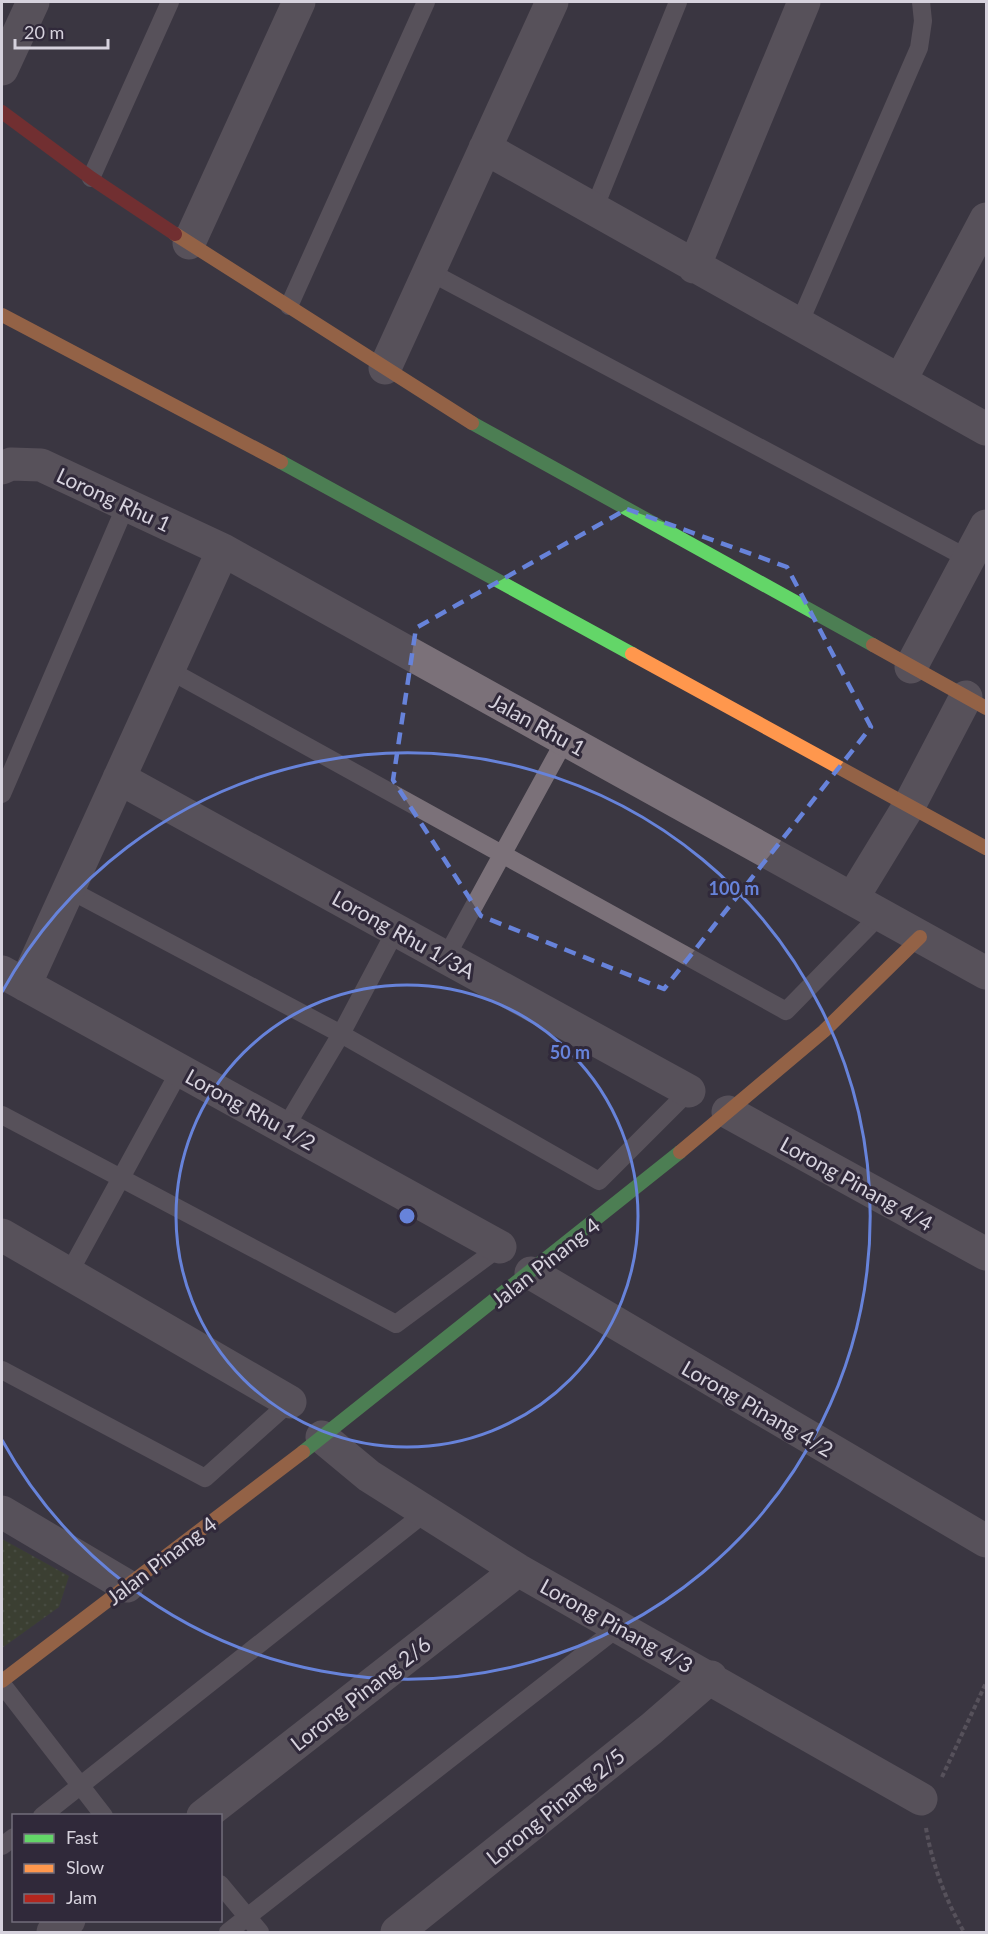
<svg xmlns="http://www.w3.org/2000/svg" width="988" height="1934" font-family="Lato,sans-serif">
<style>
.grass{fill:url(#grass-dots)}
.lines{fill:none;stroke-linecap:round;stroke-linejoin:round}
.path{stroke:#79727a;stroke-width:4;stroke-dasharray:4.5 3;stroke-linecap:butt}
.lane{stroke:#7b7179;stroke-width:18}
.street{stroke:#7b7179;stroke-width:33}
.fast{stroke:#63d668;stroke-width:14}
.slow{stroke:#ff974d;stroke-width:14}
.jam{stroke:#b3261e;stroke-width:14}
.marked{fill:none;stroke:#6783da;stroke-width:4.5;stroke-dasharray:12 8;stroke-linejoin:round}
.ring{fill:none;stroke:#6783da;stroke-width:3}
.labels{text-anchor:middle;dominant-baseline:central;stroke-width:6;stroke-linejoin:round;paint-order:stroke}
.street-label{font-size:21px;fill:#d6d2dd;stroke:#30293a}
.centre{fill:#6783da;stroke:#30293a;stroke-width:3}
.ring-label{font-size:18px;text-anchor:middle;font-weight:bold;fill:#6783da;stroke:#30293a;stroke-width:6;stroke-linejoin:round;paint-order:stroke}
</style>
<defs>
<pattern id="grass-dots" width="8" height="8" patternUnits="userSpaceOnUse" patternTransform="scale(1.5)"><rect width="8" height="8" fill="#3d4b21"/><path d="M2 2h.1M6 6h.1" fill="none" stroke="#586441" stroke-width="1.8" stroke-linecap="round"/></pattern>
</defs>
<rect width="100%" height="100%" fill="#3b3741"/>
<path class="grass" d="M2,1539L69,1576L59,1607L2,1648Z"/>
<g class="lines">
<path class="path" d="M942,1777L986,1683
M926,1828C932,1864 946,1901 964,1932"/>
<path class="lane" d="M91,178L170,2
M594,209L678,2
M430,272L969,559
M289,306L426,2
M799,324L919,48L923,21L921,2
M169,670L786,1011L880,915
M2,794L126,505
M68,889L341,1034L599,1181L689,1091
M446,957L565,740
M2,1115L396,1324L500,1247
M285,1128L341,1034L396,930
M69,1273L180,1070
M2,1370L205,1478L290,1402
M2,1684L104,1816
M42,1816L426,1512
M2,1846L14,1837
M220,1884L260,1932
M228,1932L620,1626"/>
<path class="street" d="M2,69L33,2
M485,148L986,429
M189,243L299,2
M694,267L804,2
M385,368L552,2
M900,381L986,219
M2,468L11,464L41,465L223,550L986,973
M911,667L986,526
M119,778L689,1091
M852,899L910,804L966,697
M2,972L500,1247
M25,985L223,550
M728,1112L986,1254
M2,1235L290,1402
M531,1273L986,1541
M322,1437L369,1476L518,1570L921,1799
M2,1512L127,1586
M203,1816L518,1570
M53,1932L69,1920
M397,1932L651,1729L711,1677"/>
<path class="fast" d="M472,423L873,645
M281,462L632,654
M303,1452L680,1152"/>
<path class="slow" d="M175,234L472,423
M2,315L281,462
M873,645L986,708
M632,654L986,848
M680,1152L824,1031L920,937
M2,1681L303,1452"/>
<path class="jam" d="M2,112L91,178L175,234"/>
</g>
<path d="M0 0H988V1934H0ZM627,509L787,567L871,727L664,989L481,916L393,780L416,628Z" fill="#3b3741" fill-opacity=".55" fill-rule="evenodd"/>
<path class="marked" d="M627,509L787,567L871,727L664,989L481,916L393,780L416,628Z"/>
<g class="ring">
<circle cx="407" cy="1216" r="231"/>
<path d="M2 992A463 463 0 1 1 2 1440"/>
</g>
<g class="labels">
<g class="street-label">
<text transform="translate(114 499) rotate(25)">Lorong Rhu 1</text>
<text transform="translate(538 724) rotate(29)">Jalan Rhu 1</text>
<text transform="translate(404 934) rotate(29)">Lorong Rhu 1/3A</text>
<text transform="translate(251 1109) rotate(29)">Lorong Rhu 1/2</text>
<text transform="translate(857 1183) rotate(29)">Lorong Pinang 4/4</text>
<text transform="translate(545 1262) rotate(-38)">Jalan Pinang 4</text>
<text transform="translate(758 1408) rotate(30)">Lorong Pinang 4/2</text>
<text transform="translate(161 1560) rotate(-37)">Jalan Pinang 4</text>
<text transform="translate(617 1625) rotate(29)">Lorong Pinang 4/3</text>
<text transform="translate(360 1693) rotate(-38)">Lorong Pinang 2/6</text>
<text transform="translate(555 1806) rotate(-39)">Lorong Pinang 2/5</text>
</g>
</g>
<circle cx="407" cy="1216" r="9" class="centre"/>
<g class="ring-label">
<text x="734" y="895">100 m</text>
<text x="570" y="1059">50 m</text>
</g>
<rect width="988" height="1934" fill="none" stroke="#d6d2dd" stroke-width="6"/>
<rect x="12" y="1814" width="210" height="108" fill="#30293a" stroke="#726d7b" stroke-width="1.5"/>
<rect x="24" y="1834" width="30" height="9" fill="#63d668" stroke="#726d7b" stroke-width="1.5"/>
<text x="66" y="1844" font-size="18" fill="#d6d2dd">Fast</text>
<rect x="24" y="1864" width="30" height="9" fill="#ff974d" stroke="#726d7b" stroke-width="1.5"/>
<text x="66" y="1874" font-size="18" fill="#d6d2dd">Slow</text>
<rect x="24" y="1894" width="30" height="9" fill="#b3261e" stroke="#726d7b" stroke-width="1.5"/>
<text x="66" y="1904" font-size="18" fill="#d6d2dd">Jam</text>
<path d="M15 39v9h93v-9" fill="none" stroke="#d6d2dd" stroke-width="3"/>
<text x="24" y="39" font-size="18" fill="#d6d2dd" stroke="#30293a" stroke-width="4.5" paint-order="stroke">20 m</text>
</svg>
